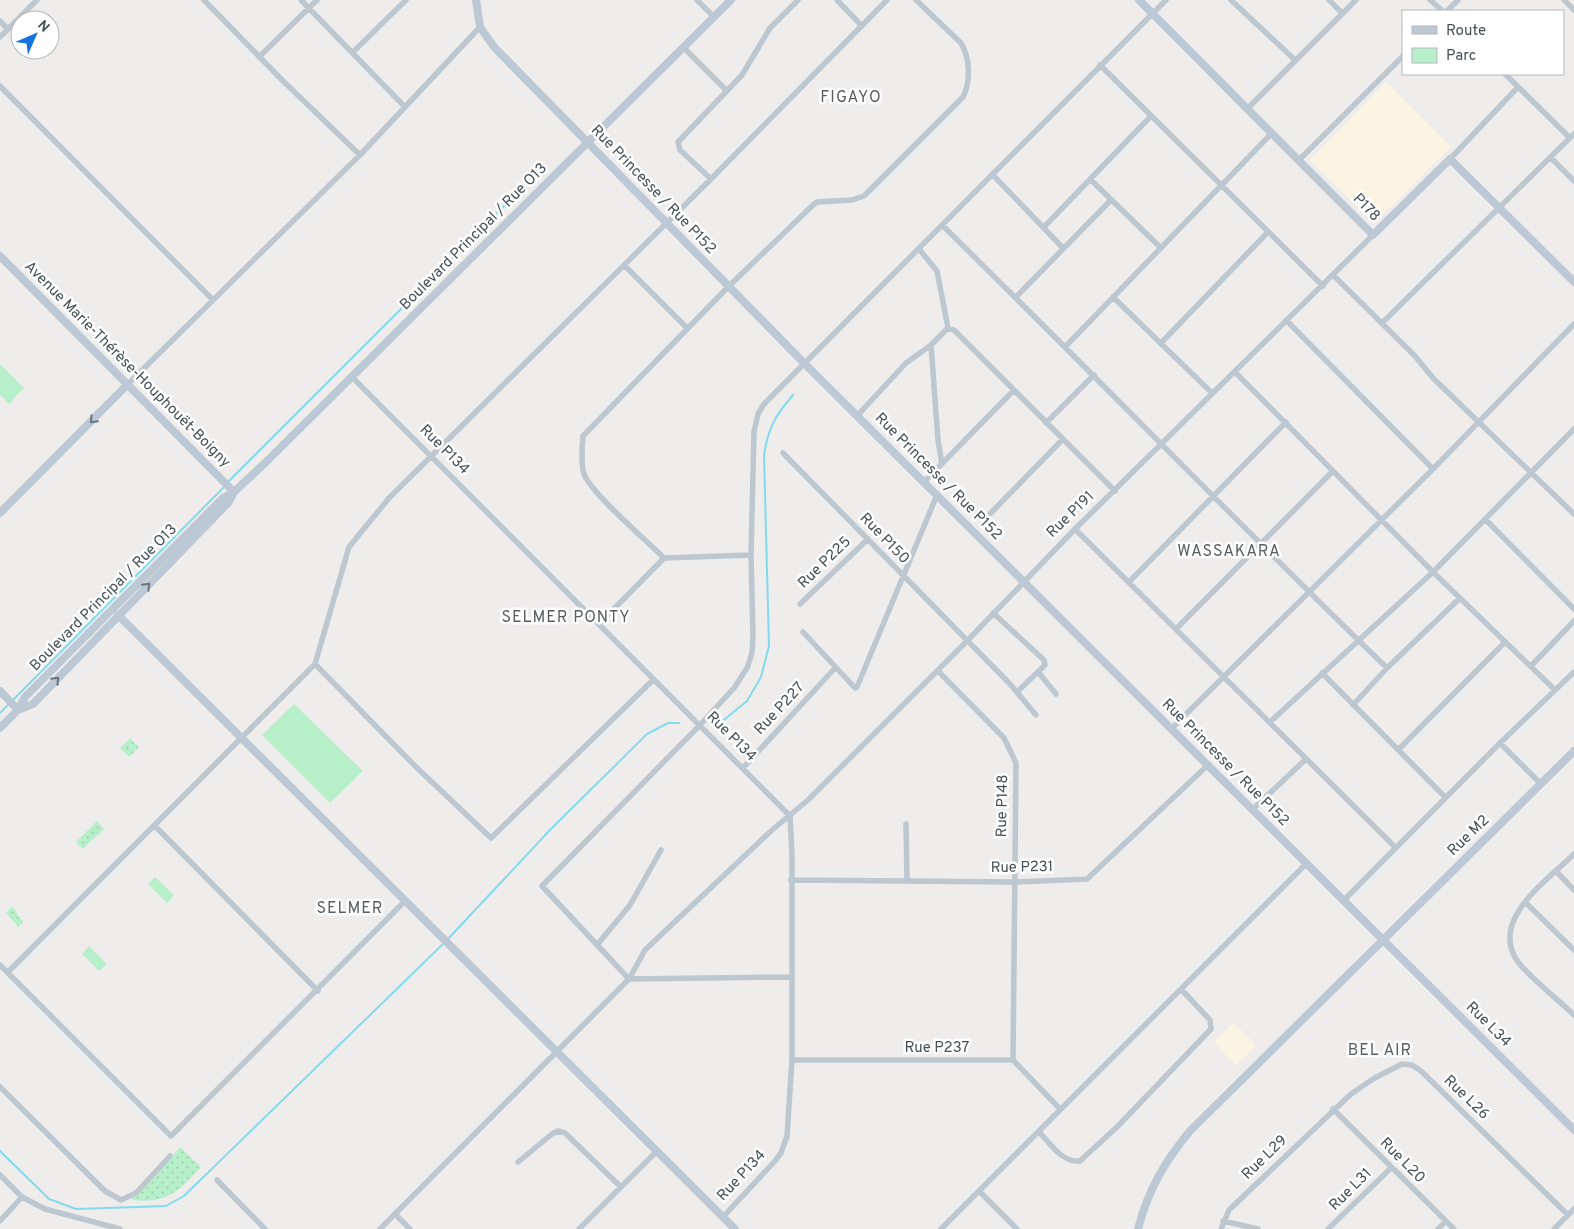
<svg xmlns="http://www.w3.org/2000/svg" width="1574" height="1229" font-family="Overpass,sans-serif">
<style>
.commercial{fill:#fcf4e3}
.grass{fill:url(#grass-dots)}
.park{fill:#b8efcb}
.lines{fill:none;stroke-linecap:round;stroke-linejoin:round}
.stream{stroke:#84daed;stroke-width:2}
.street{stroke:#bcc7cf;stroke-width:5.5}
.secondary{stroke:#bcc8d4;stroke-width:8}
.oneway{stroke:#68747e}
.labels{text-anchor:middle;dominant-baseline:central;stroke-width:5;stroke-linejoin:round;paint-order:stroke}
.street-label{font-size:15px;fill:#445059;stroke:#fff}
.neighbourhood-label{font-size:16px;letter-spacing:1px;fill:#585d61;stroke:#fff}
</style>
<defs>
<pattern id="grass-dots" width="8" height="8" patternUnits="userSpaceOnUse" patternTransform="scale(1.25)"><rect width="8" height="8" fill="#b8efcb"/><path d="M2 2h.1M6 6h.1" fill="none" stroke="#9fcfb1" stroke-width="1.8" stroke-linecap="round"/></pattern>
</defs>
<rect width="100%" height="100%" fill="#efecec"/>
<path class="commercial" d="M1386,82L1451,147L1374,223L1310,160Z
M1234,1023L1256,1045L1236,1065L1214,1042Z"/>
<path class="grass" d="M130,738L139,747L129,757L120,748Z
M97,821L104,829L83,849L76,842Z
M12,906L23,922L18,927L6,913Z
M180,1147L201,1167C179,1192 166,1204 131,1200L144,1188Z"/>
<path class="park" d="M0,364L24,388L9,404L0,395Z
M294,704L363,771L330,803L262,735Z
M155,877L174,895L167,903L148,884Z
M89,946L107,964L99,971L82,954Z"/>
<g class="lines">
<path class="stream" d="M228,482L504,206
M12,701L225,486
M0,713L9,704
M720,723L747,701L761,677L769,646L764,455C768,428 775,416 793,395
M447,940L550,830L647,734L668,723H679
M0,1151L49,1199L76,1209L166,1206L184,1196L443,944"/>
<path class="street" d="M204,0L282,80L360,155
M301,0L404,106
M697,0L714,17
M837,0L862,26
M1231,0L1295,60
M1329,0L1342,13
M1430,0L1443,11
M1564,0L1574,10
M1447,11L1458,0
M0,21L8,29
M0,37L37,0
M684,48L727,91
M353,52L406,0
M259,57L317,0
M1100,65L1323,286
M1505,74L1570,138
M0,86L213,300
M1247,109L1356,0
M1551,158L1574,181
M1450,159L1518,87
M1299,160L1403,56
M992,174L1063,248
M711,179L680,150L678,142L742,75L770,28L798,0
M1090,179L1161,248
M943,226C1092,372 1237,523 1387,668
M1044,227L1151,116
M919,249L937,271L948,328
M624,265L687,328
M1333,275L1415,356L1433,378L1574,514
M1016,297L1111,200
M1113,297L1212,393
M1286,320L1433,469
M1382,323L1574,134
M948,328L954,330L1115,491
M1161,343L1268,232
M931,345L938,440L942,464
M1065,347L1272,133
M1235,372L1433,572L1555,690
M352,377L790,816L792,854V1060L787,1136L781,1153L775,1161L723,1217
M127,385L360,155L480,27
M857,416L906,363L931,345L948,328
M1046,423L1094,375
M783,453L1010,684L1036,715
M924,482L1014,390
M963,501L981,519H985L1062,440
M1485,519L1574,609
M1075,529L1396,848
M751,555L664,558C647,541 591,493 584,474C581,464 582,447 583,436L728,287L813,205L817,202L852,200L864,196L963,97C971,81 970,58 961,43L916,0
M1129,582L1286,422
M800,604L868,539
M993,613L1044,660L1045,665L1017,692
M599,624L664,558
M1176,629L1333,471
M803,632L855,688L857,687L937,495
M315,664L415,766L491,838L653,680
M1531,666L1574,621
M938,671L1004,738L1016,763L1013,1060
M1039,673L1056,694
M1322,673L1445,797
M1353,705L1387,668L1460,598
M1270,722L1433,572L1574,429
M1172,728L1433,469L1574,324
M1500,743L1541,784
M1399,749L1505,642
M743,768L835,668
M1252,810L1306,759
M906,824L907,880
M155,826L318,991
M1574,854C1548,880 1491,918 1516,959C1525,974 1560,1001 1574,1015
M1557,872L1574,890
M791,880L1014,882L1087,879L1208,765
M1343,901L1500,743L1574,672
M1525,902L1574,950
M597,945L630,905L661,850
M0,965L171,1136L406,900
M8,972L315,664L349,547L389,498L711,179L887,0
M791,977L629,979L542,886L700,725L734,688L747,668L752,653L753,635L751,555L754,432L758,414L764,404L1166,0
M792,1060H1013L1060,1109
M0,1087L105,1191L121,1200L136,1193L170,1156
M1333,1109L1454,1229
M1039,1132C1051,1144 1062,1163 1080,1161L1118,1126L1211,1029L1210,1020L1181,989
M518,1162L552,1134L558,1131L565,1133L621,1187
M0,1175L22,1197L45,1209L120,1229
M217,1180L265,1229
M979,1191L1017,1229
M395,1214L410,1229
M0,1221L22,1197
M1223,1221L1258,1229
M380,1229L629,979L645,950L772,830L808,800L967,641L1075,529L1373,235
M579,1229L656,1152
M941,1229L1306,864
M1221,1229L1229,1210L1351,1094L1373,1079L1402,1064L1412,1065L1421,1071L1568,1215
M1328,1229L1391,1168
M1438,1229L1446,1221
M1554,1229L1574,1209"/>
<path class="secondary" d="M476,0L480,27L494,47L804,363L1574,1130
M1139,0L1373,235L1450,159L1574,282
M0,256L234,492
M0,513L127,385
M118,615L735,1229
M0,691L18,710
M18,710L33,704L228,503L234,492
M0,728L18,710L25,697L223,498L234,492L266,462L731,0
M1138,1229C1148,1190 1165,1161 1190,1131L1574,751"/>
</g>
<defs><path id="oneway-chevron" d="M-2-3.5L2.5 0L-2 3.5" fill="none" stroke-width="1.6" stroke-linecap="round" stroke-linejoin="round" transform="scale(1.25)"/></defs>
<g class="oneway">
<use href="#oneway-chevron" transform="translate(93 420) rotate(134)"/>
<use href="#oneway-chevron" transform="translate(147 586) rotate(-46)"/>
<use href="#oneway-chevron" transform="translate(56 680) rotate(-46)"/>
</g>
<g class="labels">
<g class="street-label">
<text transform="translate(653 190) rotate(46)">Rue Princesse / Rue P152</text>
<text transform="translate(1366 208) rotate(46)">P178</text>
<text transform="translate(474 237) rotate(-45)">Boulevard Principal / Rue O13</text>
<text transform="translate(127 365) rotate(45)">Avenue Marie-Thérèse-Houphouët-Boigny</text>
<text transform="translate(444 450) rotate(45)">Rue P134</text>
<text transform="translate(938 477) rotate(45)">Rue Princesse / Rue P152</text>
<text transform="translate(1071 515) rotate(-44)">Rue P191</text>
<text transform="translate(884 539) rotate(46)">Rue P150</text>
<text transform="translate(825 563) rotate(-44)">Rue P225</text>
<text transform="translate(104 598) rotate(-45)">Boulevard Principal / Rue O13</text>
<text transform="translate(780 709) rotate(-47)">Rue P227</text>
<text transform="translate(731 737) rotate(45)">Rue P134</text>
<text transform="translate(1225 763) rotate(45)">Rue Princesse / Rue P152</text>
<text transform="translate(1003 806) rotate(-89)">Rue P148</text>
<text transform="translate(1469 836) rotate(-44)">Rue M2</text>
<text transform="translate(1022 868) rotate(-1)">Rue P231</text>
<text transform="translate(1488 1025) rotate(45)">Rue L34</text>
<text x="937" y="1048">Rue P237</text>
<text transform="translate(1466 1098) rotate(44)">Rue L26</text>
<text transform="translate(1265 1158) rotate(-44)">Rue L29</text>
<text transform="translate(1402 1161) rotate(45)">Rue L20</text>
<text transform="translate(742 1176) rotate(-47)">Rue P134</text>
<text transform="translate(1351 1190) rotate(-45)">Rue L31</text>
</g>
<g class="neighbourhood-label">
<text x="851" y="98">FIGAYO</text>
<text x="1229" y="552">WASSAKARA</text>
<text x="566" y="618">SELMER PONTY</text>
<text x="350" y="909">SELMER</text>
<text x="1380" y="1051">BEL AIR</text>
</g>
</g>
<rect x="1402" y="10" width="162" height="65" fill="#ffffff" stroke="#b4b9bd"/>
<rect x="1412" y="26" width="25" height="8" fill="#bcc8d4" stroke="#b4b9bd"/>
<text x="1446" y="35" font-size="15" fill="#445059">Route</text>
<rect x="1412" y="48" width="25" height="15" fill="#b8efcb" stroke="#b4b9bd"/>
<text x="1446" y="60" font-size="15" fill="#445059">Parc</text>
<g transform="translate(35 35) rotate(45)"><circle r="24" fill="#ffffff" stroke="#b4b9bd"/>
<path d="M0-4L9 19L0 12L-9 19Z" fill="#1574df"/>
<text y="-8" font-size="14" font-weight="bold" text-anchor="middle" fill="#445059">N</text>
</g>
</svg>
